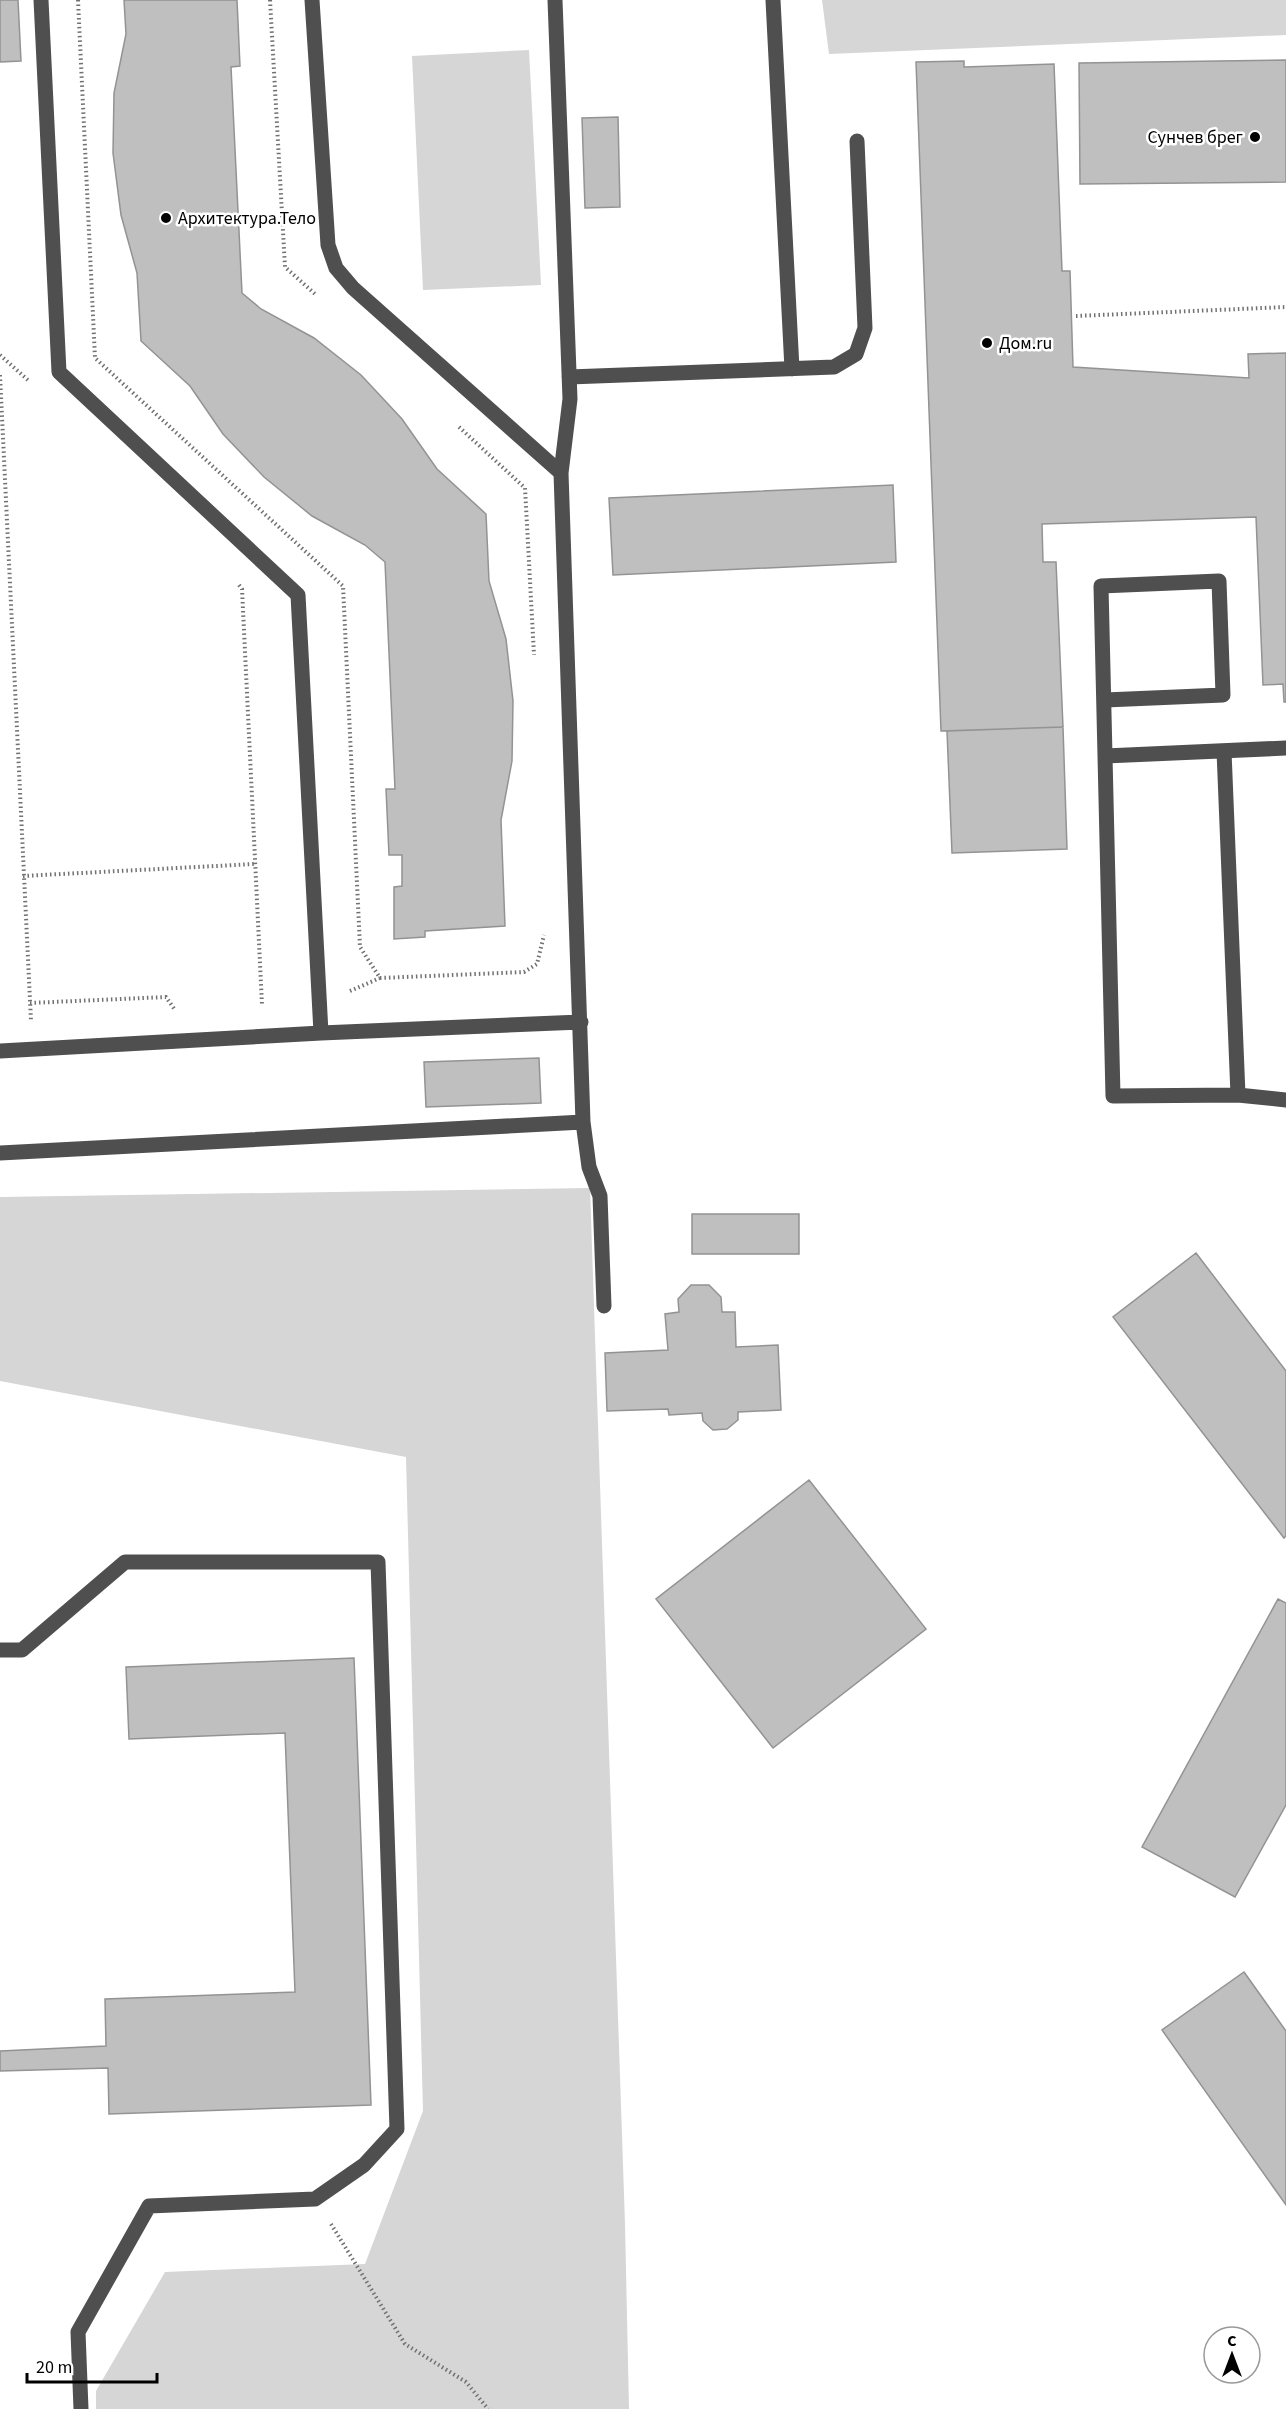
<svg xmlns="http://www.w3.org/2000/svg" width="1286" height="2409" font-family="'Source Sans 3',sans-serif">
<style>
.green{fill:#d6d6d6}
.building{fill:#bfbfbf;stroke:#939393;stroke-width:1.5}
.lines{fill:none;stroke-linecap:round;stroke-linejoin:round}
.path{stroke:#717171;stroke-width:4;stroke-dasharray:1.5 3;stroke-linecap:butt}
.minor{stroke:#4f4f4f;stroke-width:15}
.poi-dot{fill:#000;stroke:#fff;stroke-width:2}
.labels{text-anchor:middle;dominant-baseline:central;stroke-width:5;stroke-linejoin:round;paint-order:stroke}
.poi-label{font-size:18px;fill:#000;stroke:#fff;text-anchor:start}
</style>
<rect width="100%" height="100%" fill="#fff"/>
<path class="green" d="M822,0H1286V35L829,54Z
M529,50L541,285L423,290L412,56Z
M590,1188L625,2224L629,2409H96V2391L165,2272L365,2264L423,2111L406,1457L0,1381V1197Z"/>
<path class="building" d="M0,0H18L21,61L0,62Z
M124,0H237L240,66L231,67L242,293L261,309L314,338L361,375L402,419L437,469L486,514L489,581L506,639L513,701L512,761L501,820L505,926L425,931V937L394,939V887L402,886V855H389L386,789H395L385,562L365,545L312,516L264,477L223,434L190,386L141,341L137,273L121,215L113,153L114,93L126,34Z
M1286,60V182L1080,184L1079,63Z
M964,61V67L1054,64L1062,271H1070L1073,367L1249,378L1248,354L1286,353V702H1284L1283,684L1263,685L1256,517L1042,524L1043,562H1056L1063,727L941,731L916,62Z
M618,117L620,207L585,208L582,118Z
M893,485L896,562L613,575L609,498Z
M1063,727L1067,849L952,853L947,731Z
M539,1058L541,1103L426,1107L424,1062Z
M692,1214H799V1254H692Z
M1196,1253L1286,1371V1536L1284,1538L1113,1317Z
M691,1285H709L721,1297L722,1312H735L736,1347L778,1345L781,1410L738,1412V1420L727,1429L713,1430L703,1421L702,1413L669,1415L668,1409L607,1411L605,1353L668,1350L665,1314L679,1312L678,1299Z
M809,1480L926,1629L773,1748L656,1599Z
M1278,1599L1286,1603V1805L1235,1897L1142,1847Z
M354,1658L371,2105L109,2114L108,2068L0,2071V2051L106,2046L105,1999L295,1992L285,1733L129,1739L126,1667Z
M1244,1972L1286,2031V2205L1162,2030Z"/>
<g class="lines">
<path class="path" d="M78,0L95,358L343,586L360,947L380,978L524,972L537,964L544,935
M270,0L285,267L315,294
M1076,316L1286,307
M0,355L30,382
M0,375L31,1021
M459,427L525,488L534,655
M239,585L242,589L262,1005
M23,876L254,864
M350,991L380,978
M30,1003L166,997L175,1010
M331,2224L405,2344L466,2382L488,2409"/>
<path class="minor" d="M312,0L328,245L336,268L353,288L561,473
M555,0L570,399L561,473L583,1122L589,1167L600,1196L604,1306
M773,0L792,369
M569,377L834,367L856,354L865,328L857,141
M1105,700L1223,695L1219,581L1101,586L1105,756L1286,748
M1224,751L1238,1095
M1105,756L1113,1096L1238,1095L1286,1100
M321,1033L581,1022
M0,1051L321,1033L298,595L59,372L41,0
M0,1153L583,1122
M0,1650H22L125,1562H378L397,2129L364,2165L315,2199L149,2206L78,2332L81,2409"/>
</g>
<g class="poi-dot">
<circle cx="1255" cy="137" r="6"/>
<circle cx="166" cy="218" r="6"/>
<circle cx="987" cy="343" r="6"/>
</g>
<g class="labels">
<g class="poi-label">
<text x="1243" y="137" text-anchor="end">Сунчев брег</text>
<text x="178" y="218">Архитектура.Тело</text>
<text x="999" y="343">Дом.ru</text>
</g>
</g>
<g transform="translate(1232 2355)"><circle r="28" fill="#ffffff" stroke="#999999" stroke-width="1.5"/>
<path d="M0-4.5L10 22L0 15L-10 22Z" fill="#000000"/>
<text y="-9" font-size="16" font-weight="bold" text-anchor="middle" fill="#000000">С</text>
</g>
<path d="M27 2373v9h130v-9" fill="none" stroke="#000000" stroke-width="3"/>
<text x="36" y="2373" font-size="18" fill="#000000" stroke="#ffffff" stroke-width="4.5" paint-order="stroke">20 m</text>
</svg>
